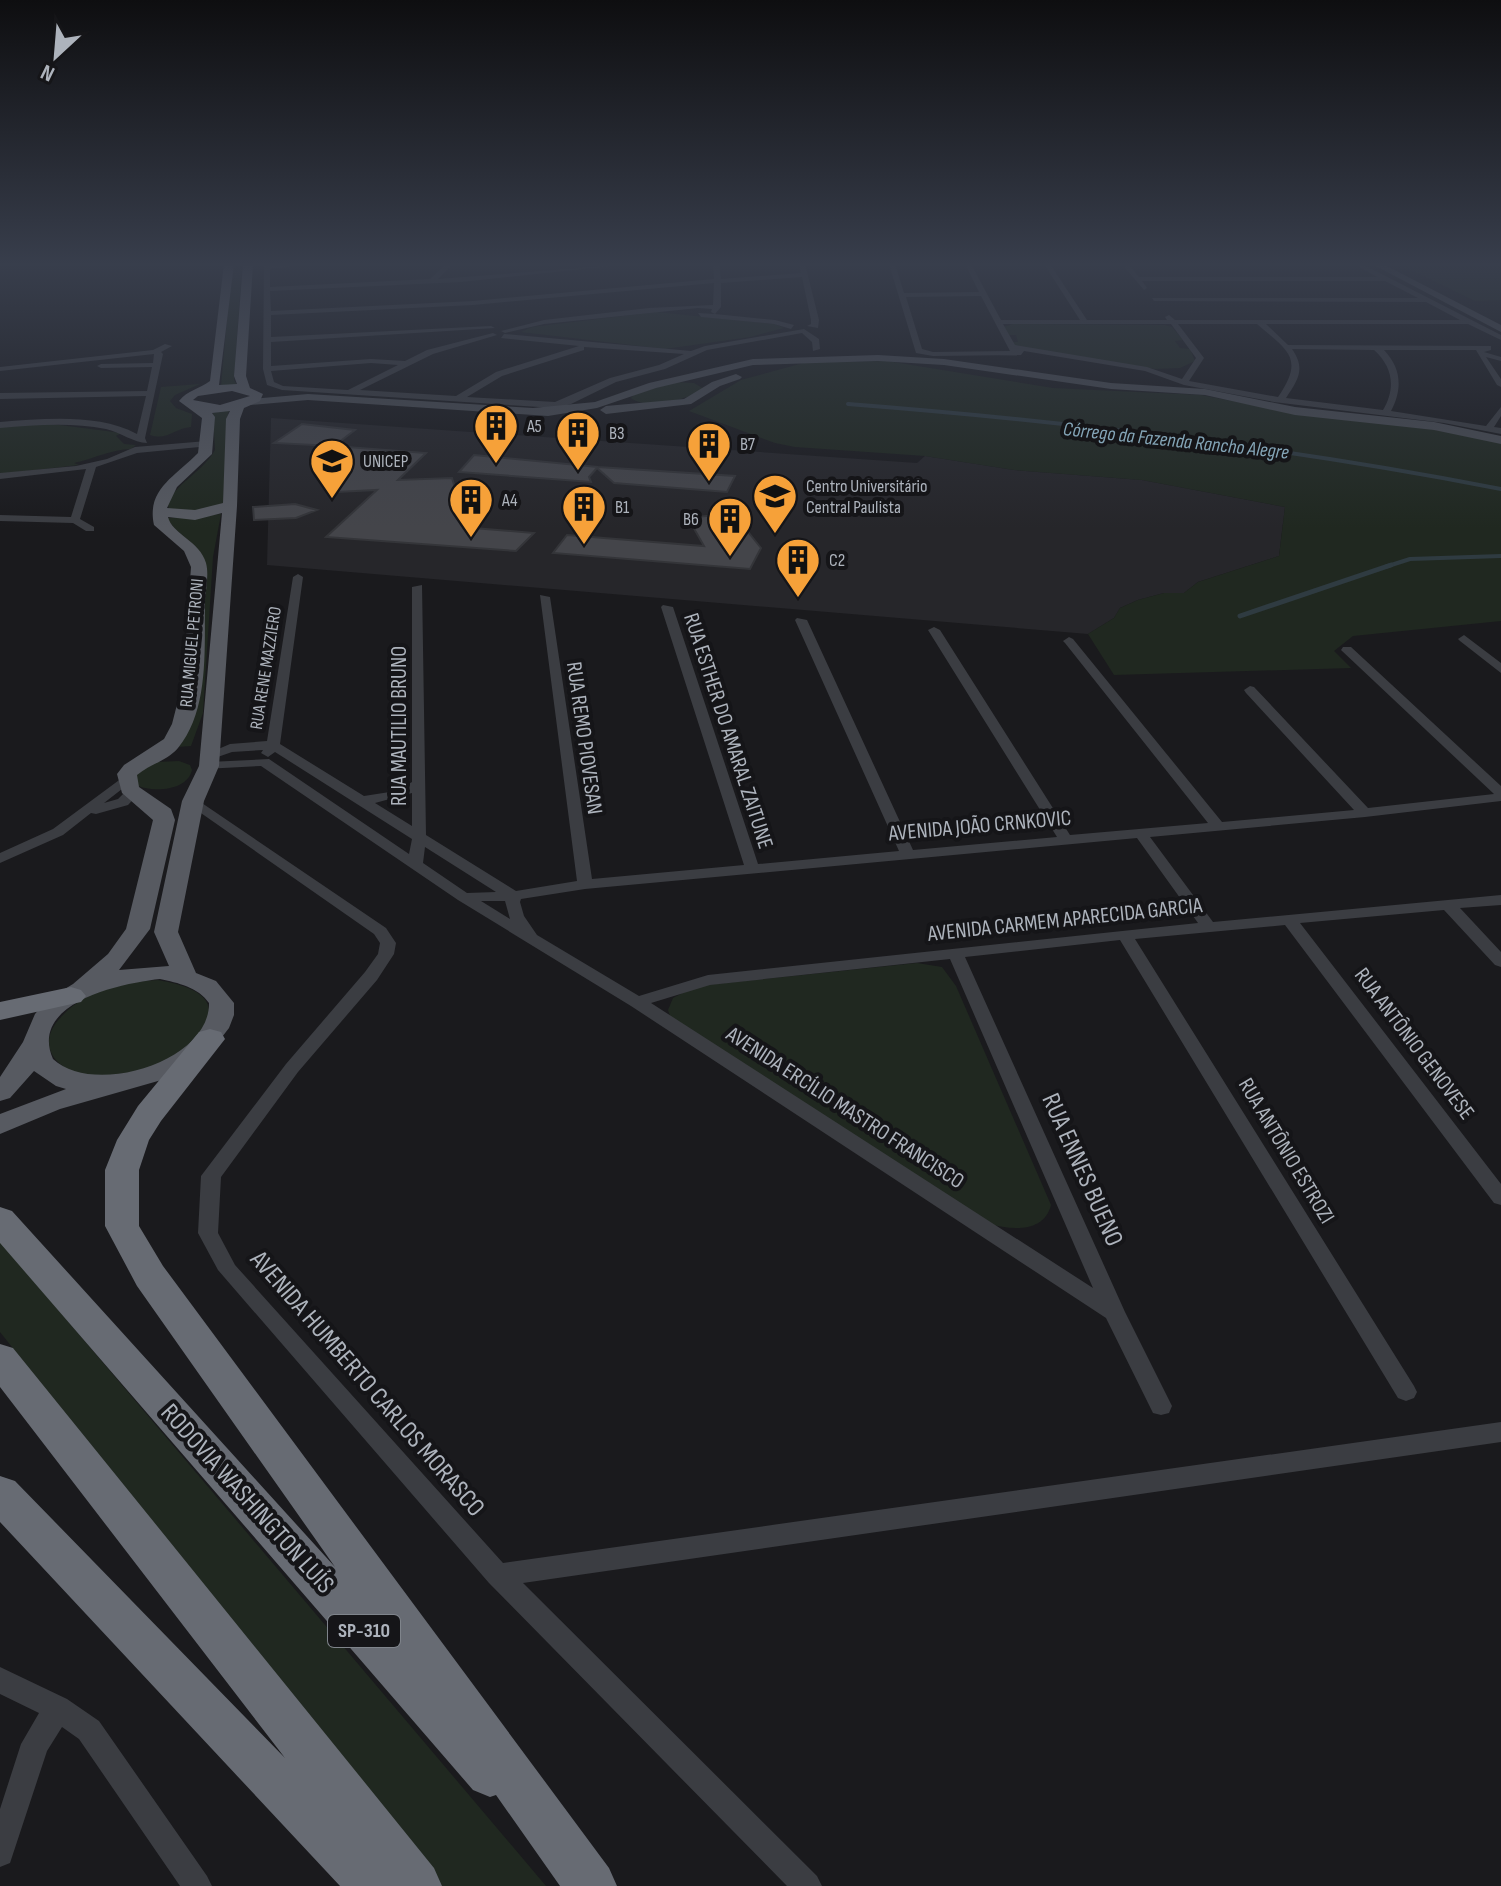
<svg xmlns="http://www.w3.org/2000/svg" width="1501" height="1886" font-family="'Sofia Sans Condensed',sans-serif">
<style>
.built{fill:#26262a}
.green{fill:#202820}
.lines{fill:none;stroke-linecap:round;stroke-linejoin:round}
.stream-far1{stroke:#2f3b41;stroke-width:4}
.stream{stroke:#2f3b41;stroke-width:5}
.building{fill:#44454a;stroke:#343539;stroke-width:2}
.street{fill:#3b3d42;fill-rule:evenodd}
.secondary{fill:#494c52;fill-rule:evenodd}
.primary{fill:#575a61;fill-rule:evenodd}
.highway{fill:#676b73;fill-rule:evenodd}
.labels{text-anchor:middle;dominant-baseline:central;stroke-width:8;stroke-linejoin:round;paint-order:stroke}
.far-poi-label{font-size:18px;fill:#adb3bc;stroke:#151518;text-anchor:start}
.far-street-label{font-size:18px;fill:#adb3bc;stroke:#151518}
.far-water-label{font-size:20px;font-style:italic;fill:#84a5b7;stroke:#151518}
.shield{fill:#151518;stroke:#7f848b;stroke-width:2}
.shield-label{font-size:20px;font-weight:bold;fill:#adb3bc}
.street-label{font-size:22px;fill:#adb3bc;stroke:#151518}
.near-street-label{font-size:26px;fill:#adb3bc;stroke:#151518}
</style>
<rect width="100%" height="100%" fill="#1a1a1d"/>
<path class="built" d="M271,418L917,463L925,456L1014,470L1142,480L1285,507L1279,556L1198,582L1184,593H1164L1138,600L1120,608L1114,618L1088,634L267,565Z"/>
<path class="green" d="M232,264H242L234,380L237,385L221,386Z
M1399,264H1501V300L1475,301Z
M656,312L775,324L784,328L750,337L665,349L521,332L532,327Z
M1013,324L1165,325L1172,327L1183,340L1175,341L1180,348L1190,349L1195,361L1180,368L1155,369L1014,346L1011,342H1018L1016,335H1007L1004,327Z
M887,361L1053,388L1201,395L1294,413L1430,429L1501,443V621L1353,636L1334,651L1351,668L1114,675L1088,634L1114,618L1120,608L1138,600L1164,593H1184L1198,582L1279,556L1285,507L1142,480L1014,470L925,456L795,447L775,443L689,411L741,380L807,362Z
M676,382L694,383L704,389C688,399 647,411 631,398L634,394Z
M200,384L175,395L170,401L176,408L192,414L191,427C175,428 167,441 150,435L161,387Z
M231,409L228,413L223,503L200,511L169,509L167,502C180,481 203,471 215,450L213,413Z
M52,424L114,432L121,433L116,436L124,444L136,445L131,449C112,449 93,459 74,463L79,465L0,474V426Z
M221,514L213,557L203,713L191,746L177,747L202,555C193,540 176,534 167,518Z
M179,761L190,765L192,770C187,792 150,793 134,784L135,773L157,762Z
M917,963L942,967L956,986L1051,1205C1044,1233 1012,1230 989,1224L671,1019L668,1010L673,998L696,986Z
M158,980C191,986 226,997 200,1035C196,1039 193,1046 189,1050C167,1069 131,1073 103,1076C65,1079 28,1049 63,1015C88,989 124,982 158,980Z
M0,1241L546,1886H439L0,1332Z"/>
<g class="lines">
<path class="stream-far1" d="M848,404C1066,421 1286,447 1501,489
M1385,567L1410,559L1501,556"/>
<path class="stream" d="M1240,616L1391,565"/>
</g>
<path class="building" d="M302,424L355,430L334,446L426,453L398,480L452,478L461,508L474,507V528L534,533L516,551L326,537L377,490L337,492L334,446L274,443Z
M474,455L598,467L735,476L727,492L614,483L597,468L589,477L591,482L459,472Z
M295,504L317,510L296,518L254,520L253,507Z
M733,513L761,548L750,569L553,553L567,535L704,546L688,518Z"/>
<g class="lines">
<path class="street" d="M264,264H312L270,269V287L430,279L446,264H453L438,279L630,264L461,282L270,291L271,311L473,301L714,279L713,264H719L721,279L801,273L799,264H805L819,320L818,328L807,326L811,324V320L802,277L721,283V307L715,314L775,320L794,325L791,329L774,324L701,317L698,313L715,314L711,312L712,309L698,308L544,324L505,333L501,331L544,320L649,308L713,305L714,283L473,305L271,315V337L491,326L495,328L271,342V366L371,359L405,361L427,350L493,333L497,335L433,354L360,390L456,396L496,372L579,346L501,338L504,334L691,351L705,346L804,329L819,339L820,349L813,351L812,342L802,333L707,350L665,369L616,382L571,404L555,408L282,390L267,385L263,369ZM584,347L684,354L659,365L610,378L555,402L467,397L502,376L584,350ZM371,363L398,365L348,390L283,386L274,382L271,371Z
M889,264H895L904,293L979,292L965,264H971L1001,320H1080L1044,264H1050L1087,320H1167L1165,317L1169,315L1175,320H1460L1426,302L1154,301L1152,298H1418L1385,281H1142L1147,288L1144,290L1122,264H1128L1139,277H1377L1354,264H1362L1501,335V340L1468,324H1266L1288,345L1491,346V350L1484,352L1501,357V361L1486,357L1501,379V387L1497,385L1476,350H1384C1401,368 1403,388 1391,411L1486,426L1501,407V416L1494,427L1501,428V434L1444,423L1274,402L1184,385L1145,371L1024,351L1021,355L933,356L916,353ZM981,296L1010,351L933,352L922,349L906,297ZM1003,324H1171L1196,358L1182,379L1147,367L1015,345ZM1178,324H1257C1288,351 1305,358 1278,397L1189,381L1204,358ZM1292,349L1374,350C1393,367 1396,388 1383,410L1286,398C1298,380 1306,369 1292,349Z
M165,344L172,346L161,352L163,354L145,438L147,443C134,443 120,432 106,429C71,422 35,425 0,428V422C44,419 97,413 137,434L146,396L0,399V393L147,391L152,367L101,368L97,366L101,364L153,363L154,354L0,371V367L153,350Z
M207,441L212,444L210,446L137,453L96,467L80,519L94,527V531H86L73,523L0,521V515L71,517L86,469L0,479V473L76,466L107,459L135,447Z
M298,574L303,577L280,744L364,796L396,791L412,782V587L422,585L426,835L516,891L577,881L540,595L550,597L592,879L744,865L661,607L663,605L673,607L758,864L899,851L795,620L797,618L807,620L913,850L1057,837L928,630L934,627L940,630L1070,835L1208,823L1065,643L1063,641L1069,637L1073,639L1222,822L1354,810L1246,693L1244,690L1250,686L1254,687L1368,808L1494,794L1341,650L1343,647H1351L1501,786V801L1365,817L1150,837L1213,922L1501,895V905L1460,908L1501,952V967L1495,965L1444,910L1300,923L1501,1184V1205L1494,1203L1285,925L1135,939L1414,1386L1417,1392L1414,1398L1406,1401L1398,1398L1120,940L965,957L1125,1312L1172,1406L1169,1413L1161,1415L1153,1413L1106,1318L631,1006L458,900L261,766L204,769V763L209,762L269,759L409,854L412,839L275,752L268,757L261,753L263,750L232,752L209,760L202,756L230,744L267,741L293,577ZM412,793V826L375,803ZM1137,838L1198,923L708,975L639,996L537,935L524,916L520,902L521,899L585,889ZM425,847L496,892L467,893L423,863ZM481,901H505L510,919ZM950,959L1093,1288L651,1003L710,985Z
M1464,635L1501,663V673L1460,641L1458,639Z
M126,775L131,776L133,779L131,782L104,803L118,799L128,789H138L140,792L128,805L96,814L91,813L63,835L0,863V853L53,829Z
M193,797L386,928L396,943L394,954L377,980L298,1072L221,1177L218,1233L235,1265L503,1563L1501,1422V1442L523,1583L817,1876L822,1886H787L489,1583L218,1270L198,1233L201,1176L286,1064L365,972L378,954L380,943L374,934L188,804L186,801L188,798Z
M0,1667L67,1699L99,1721L207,1876L212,1886H180L79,1739L62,1727L47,1751L10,1863L0,1867V1809L21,1744L39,1713L0,1694Z"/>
<path class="secondary" d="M1372,264H1383L1501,325V332Z
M878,355L944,359L1111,383L1205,389L1295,407L1434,422L1501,436V444L1434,430L1295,415L1205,395L1111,389L944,365L878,361L753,365L656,388L597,408L548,416L308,400L250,405L244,402L250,399L308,394L533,408L595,402L649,383L753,359Z
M736,374L742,377L740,379L720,386L691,404L606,414L600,410L606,406L684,399L712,382Z"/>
<path class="primary" d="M224,264H234L219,385L237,384L234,376L243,264H253L246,376L250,388L263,394L260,401L244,408L240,419L237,506L219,766L204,801L178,932L196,973L216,981L234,1003V1015L229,1028L212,1050L172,1077L60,1109L0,1134V1114L66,1089L56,1086L34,1071L10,1098L0,1101V1077L23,1042L35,1014L47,1000L73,984L108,954L126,929L153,820L122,793L117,774L124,765L164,739L172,724L183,681L191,567L184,551L154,525C146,489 176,476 198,453L202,418L179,401C188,390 199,389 210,381ZM232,391L250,396L220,405L193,400L198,396ZM230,411L226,419L223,503L195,510L167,508L177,487L212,454L215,417L212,413ZM222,513L199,766L182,801L154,932L169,966L119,970L150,929L175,820L171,809L139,787L137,775C150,764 167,761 178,748C210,709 204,647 205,600C206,588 209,574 206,563C200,541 172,534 168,517L195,520ZM160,979C178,983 198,987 209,1003C210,1062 93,1097 53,1059C28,1002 123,983 160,979Z"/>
<path class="highway" d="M71,987L81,990L86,996L81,1002L0,1020V1002Z
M210,1029L221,1032L225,1039L161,1121L149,1140L139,1170V1226L163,1266L609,1868L617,1886H560L496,1795L490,1797L473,1790L0,1243V1207L12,1211L335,1567L137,1286L105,1226V1170L117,1140L138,1106L199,1032Z
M0,1344L13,1348L434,1868L442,1886H340L0,1522V1476L15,1481L285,1758L0,1387Z"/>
</g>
<linearGradient id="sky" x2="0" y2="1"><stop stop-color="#0e0e10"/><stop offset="0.5" stop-color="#383e4c"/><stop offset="1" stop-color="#383e4c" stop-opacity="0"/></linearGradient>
<rect width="1501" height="528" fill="url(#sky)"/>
<defs>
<g id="building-pin" transform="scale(2.3)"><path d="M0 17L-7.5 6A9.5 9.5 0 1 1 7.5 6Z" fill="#f6a139" stroke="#151518"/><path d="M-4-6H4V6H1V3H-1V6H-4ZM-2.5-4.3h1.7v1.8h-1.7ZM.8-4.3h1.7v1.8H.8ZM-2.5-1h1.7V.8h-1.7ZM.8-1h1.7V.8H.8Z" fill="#111"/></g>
<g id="school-pin" transform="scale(2.3)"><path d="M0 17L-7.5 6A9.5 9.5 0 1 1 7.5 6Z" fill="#f6a139" stroke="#151518"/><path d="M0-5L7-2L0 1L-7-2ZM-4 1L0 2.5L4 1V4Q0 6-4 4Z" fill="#111"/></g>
<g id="university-pin" transform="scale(2.3)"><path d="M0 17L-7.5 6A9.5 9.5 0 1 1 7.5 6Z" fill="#f6a139" stroke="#151518"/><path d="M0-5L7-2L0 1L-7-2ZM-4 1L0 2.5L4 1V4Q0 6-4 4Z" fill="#111"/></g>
</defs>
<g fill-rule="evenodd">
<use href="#building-pin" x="496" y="426"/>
<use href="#building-pin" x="578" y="433"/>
<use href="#building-pin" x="709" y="444"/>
<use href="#school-pin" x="332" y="461"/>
<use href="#university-pin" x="775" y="496"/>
<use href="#building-pin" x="471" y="500"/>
<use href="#building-pin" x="584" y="507"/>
<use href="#building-pin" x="730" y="519"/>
<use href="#building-pin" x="798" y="560"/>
</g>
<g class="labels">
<g class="far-poi-label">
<text x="527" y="426">A5</text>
<text x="609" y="433">B3</text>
<text x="740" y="444">B7</text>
<text x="363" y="461">UNICEP</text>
<text x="806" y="486">Centro Universitário<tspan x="806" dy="21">Central Paulista</tspan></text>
<text x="502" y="500">A4</text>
<text x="615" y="507">B1</text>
<text x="699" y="519" text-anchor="end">B6</text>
<text x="829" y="560">C2</text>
</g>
<g class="far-street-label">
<text transform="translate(192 643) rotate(-85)">RUA MIGUEL PETRONI</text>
<text transform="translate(266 668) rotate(-81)">RUA RENE MAZZIERO</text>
</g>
<g class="far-water-label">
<text transform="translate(1176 441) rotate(6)">Córrego da Fazenda Rancho Alegre</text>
</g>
<rect class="shield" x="328" y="1615" width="72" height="32" rx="6"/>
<g class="shield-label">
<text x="364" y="1631">SP-310</text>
</g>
<g class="street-label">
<text transform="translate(399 726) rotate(-90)">RUA MAUTILIO BRUNO</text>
<text transform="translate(728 731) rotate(72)">RUA ESTHER DO AMARAL ZAITUNE</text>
<text transform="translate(584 738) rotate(82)">RUA REMO PIOVESAN</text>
<text transform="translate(980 826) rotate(-5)">AVENIDA JOÃO CRNKOVIC</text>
<text transform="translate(1065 920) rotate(-6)">AVENIDA CARMEM APARECIDA GARCIA</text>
<text transform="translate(1414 1044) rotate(53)">RUA ANTÔNIO GENOVESE</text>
<text transform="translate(845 1108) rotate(33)">AVENIDA ERCÍLIO MASTRO FRANCISCO</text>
<text transform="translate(1286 1151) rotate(59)">RUA ANTÔNIO ESTROZI</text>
</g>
<g class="near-street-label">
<text transform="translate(1082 1170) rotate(66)">RUA ENNES BUENO</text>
<text transform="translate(367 1384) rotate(49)">AVENIDA HUMBERTO CARLOS MORASCO</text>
<text transform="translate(247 1499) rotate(48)">RODOVIA WASHINGTON LUÍS</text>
</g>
</g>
<g transform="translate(56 56) rotate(206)" stroke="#151518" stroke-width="6" paint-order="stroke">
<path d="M0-6L14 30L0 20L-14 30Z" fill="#adb3bc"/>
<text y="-12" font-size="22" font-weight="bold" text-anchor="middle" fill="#adb3bc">N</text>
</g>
</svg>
